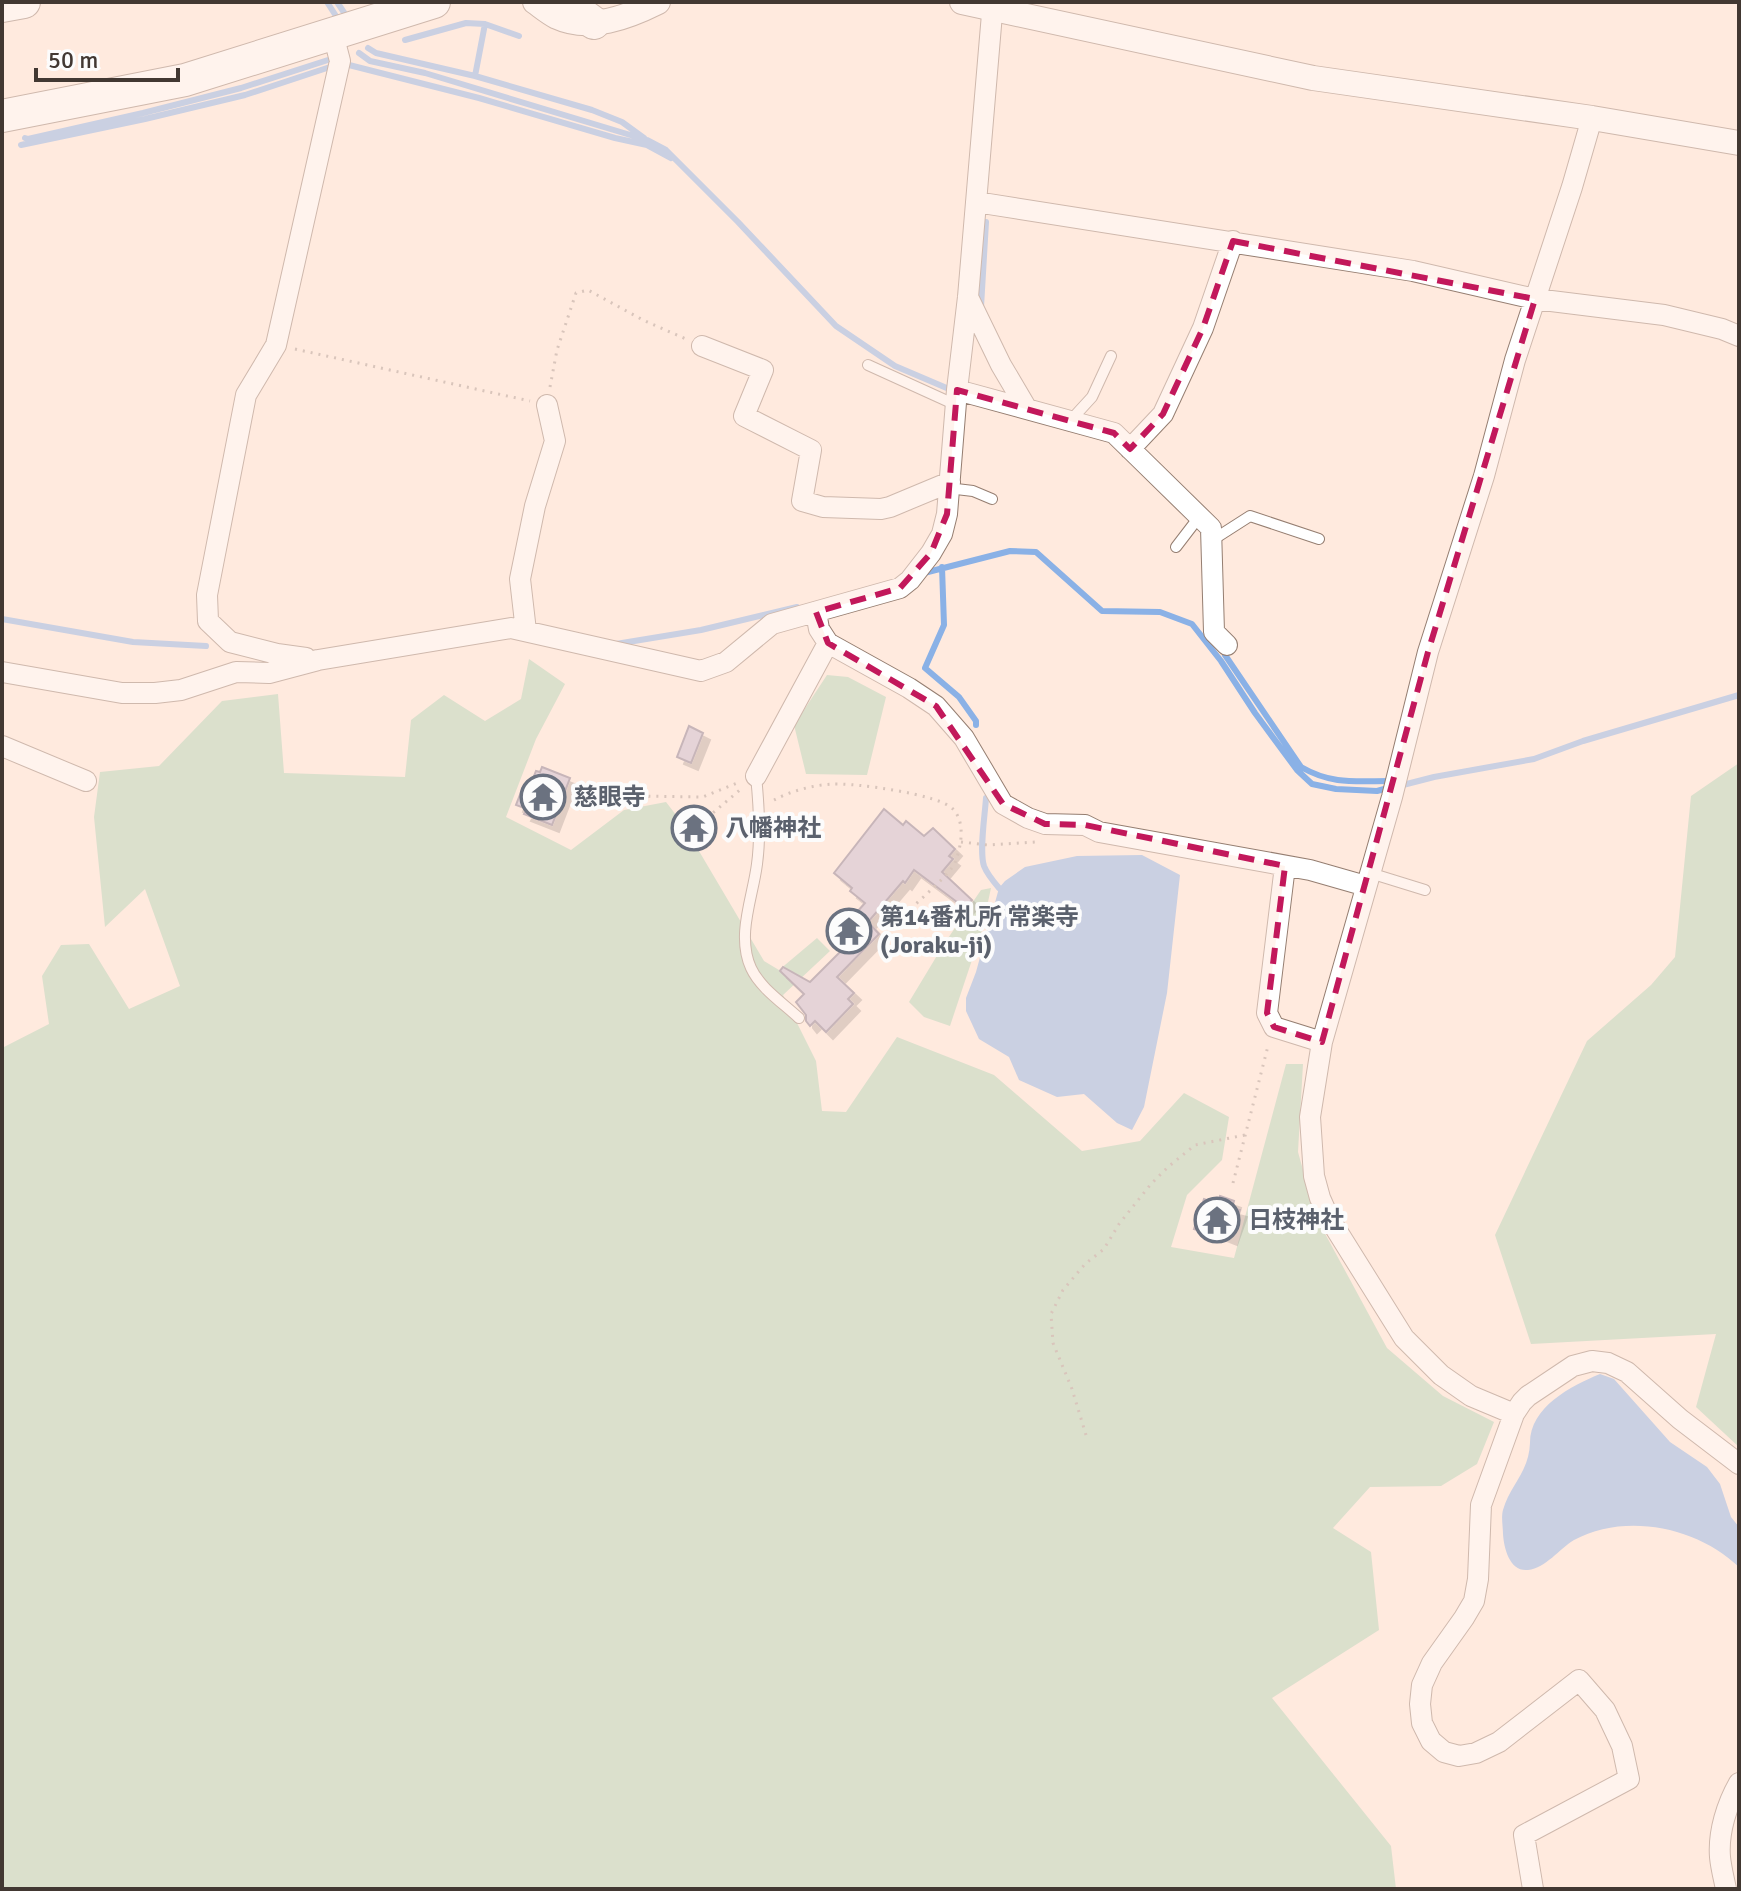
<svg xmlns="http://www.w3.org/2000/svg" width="1741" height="1891" font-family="Signika,'Noto Sans JP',sans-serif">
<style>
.green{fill:#b0d4b7}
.water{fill:#8ab1e6}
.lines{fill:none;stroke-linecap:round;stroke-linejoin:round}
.stream{stroke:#8ab1e6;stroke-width:6}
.building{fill:#c5b8cf;stroke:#84778c;stroke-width:2;filter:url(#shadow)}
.service-casing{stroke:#957e71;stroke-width:12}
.minor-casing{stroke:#957e71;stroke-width:22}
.tertiary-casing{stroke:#957e71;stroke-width:26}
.trunk-casing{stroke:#957e71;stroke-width:34}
.path{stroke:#aa9a91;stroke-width:3;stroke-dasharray:2 6;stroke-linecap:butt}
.service{stroke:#fff;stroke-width:10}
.minor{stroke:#fff;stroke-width:20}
.tertiary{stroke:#fff;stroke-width:24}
.trunk{stroke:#fff;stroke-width:32}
.marked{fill:none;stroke:#c2185b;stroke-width:6;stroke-dasharray:16 10;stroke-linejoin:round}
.labels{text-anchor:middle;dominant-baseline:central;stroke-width:8;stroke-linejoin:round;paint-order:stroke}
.worship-label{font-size:24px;font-weight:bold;fill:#5b616d;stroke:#fcfcfc;text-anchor:start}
</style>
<defs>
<filter id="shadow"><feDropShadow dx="7" dy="7" stdDeviation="0" flood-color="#0004"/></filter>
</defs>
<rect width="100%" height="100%" fill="#ffeade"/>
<path class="green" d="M529,659L565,684L536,739L506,817L571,850L624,810L666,802L683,824L764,961L779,970L817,938L830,951L783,995L816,1061L822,1111L846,1112L897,1037L994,1075L1082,1151L1140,1141L1184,1093L1229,1117L1222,1160L1187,1195L1171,1247L1234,1258L1286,1064H1303L1298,1152L1316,1217L1387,1348L1443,1396L1494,1422L1477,1464L1441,1486L1370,1487L1333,1528L1371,1552L1379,1630L1272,1698L1391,1846L1396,1889H2V1045L4,1047L49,1024L42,976L61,945L89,944L129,1009L180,986L145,889L105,927L94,817L100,772L159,766L222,701L278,694L284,773L405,777L411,720L444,695L485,721L521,699Z
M827,675L848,677L886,697L867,775L806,774L794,725Z
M1739,763V1447L1696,1407L1716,1334L1531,1344L1495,1235L1587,1041L1651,985L1675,957L1691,796Z
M991,888L982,930L950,1026L924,1017L909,1002L944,944L981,890Z"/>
<path class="water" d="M1142,855L1180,875L1167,993L1144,1107L1132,1130L1117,1123L1084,1094L1057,1097L1019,1080L1009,1057L979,1039L966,1011V998L976,972L999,888L1005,881L1025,867L1077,856Z
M1600,1374L1614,1379L1670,1442L1707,1467L1720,1484L1731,1517L1739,1527V1567C1698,1527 1625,1512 1574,1540C1559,1549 1546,1568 1528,1570C1510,1572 1504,1549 1503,1534C1503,1527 1501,1517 1503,1510C1510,1485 1529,1472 1530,1443C1530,1407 1571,1386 1600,1374Z"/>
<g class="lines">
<path class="stream" d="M327,2L336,16
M337,2L345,14
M405,40L466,23L485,24L519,36
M368,48L376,53L475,76L592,110L622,122L644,138
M359,53L370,61L425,73L647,140L666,150L738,222L836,326L895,366L949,389
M349,65L479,98L615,138L647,145L671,158
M475,76L485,24
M25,138L28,139L143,113L241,88L328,60
M21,145L145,119L245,95L330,67
M981,307L986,222
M942,567L944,625L925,668L959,697L976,721V725
M924,573L1010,551L1036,552L1102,611L1160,612L1192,624L1221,661L1255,713L1297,770L1312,784L1336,789L1377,791L1388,788
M2,619L133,642L206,646
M616,644L701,630L797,607
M1225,655L1301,767C1332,785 1356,781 1391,781
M1399,786L1434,777L1534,759L1583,741L1739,695
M986,798C985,815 979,851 984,866C987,874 993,881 999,888"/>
</g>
<path class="building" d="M689,726L703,733L691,763L677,757Z
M542,767L570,778L552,825L524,814L527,809L516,805L523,787L529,789L536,771L540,772Z
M884,809L903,825L906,821L924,836L933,828L955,849L949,856L953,859L942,872L972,900L965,908L914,870L905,883L903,881L868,922L879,934L837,977L854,993L848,999L853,1004L826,1032L815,1021L810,1026L806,1021V1015L796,1002L804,994L780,971L783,967L810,982L843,949L833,939L865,903L850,891L852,888L834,873Z
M1220,1196L1234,1201L1232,1208L1240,1210L1230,1238L1215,1232L1214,1235L1194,1229L1204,1199L1218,1204Z"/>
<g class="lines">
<g class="service-casing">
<path id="service" d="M868,365L956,405
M1070,421L1092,397L1111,356
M948,488L973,491L992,499
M1211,541L1250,516L1319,539
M1176,547L1199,517
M756,776C759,805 761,835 757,864C753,897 736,935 751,968C760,988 783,1003 799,1018
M1370,873L1425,890"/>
</g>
<g class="minor-casing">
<path id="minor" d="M976,202L1413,271L1535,299L1664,315L1722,329L1739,336
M968,297L1001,365L1027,409
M702,346L763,370L744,416L811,450L802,501L823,507L881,509L890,507L950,482
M957,390L1114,433L1211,528L1214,632L1227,645
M1130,449L1163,414L1203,328L1233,241
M816,612L819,629L828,643L909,688L936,706L964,738L1003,804L1028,818L1045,824L1085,825L1099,832L1310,870L1366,886
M526,631L520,579L535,506L555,441L547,405
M306,658L277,654L230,642L208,621L207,595L246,395L276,345L340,61L333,34
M2,672L122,693H155L181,690L236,672L269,673L318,660L511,628L701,671L726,662L772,624L900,588L910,580L931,553L942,534L947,514L957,390L968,297L993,2
M2,746L86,781
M756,776L828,643
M1285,866L1267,1013L1274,1027L1322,1042
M1514,1414L1471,1396L1441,1375L1404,1338L1329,1218L1320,1198L1314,1176L1310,1117L1322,1042L1392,797L1428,652L1484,476L1515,360L1572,187L1592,118
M1533,1889L1524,1835L1629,1779L1622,1746L1605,1710L1579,1680L1499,1742L1476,1753L1459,1756L1444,1752L1431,1741L1422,1723L1420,1704L1422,1685L1432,1663L1464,1618L1474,1601L1478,1579L1481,1505L1514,1414L1522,1402L1528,1396L1573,1366L1592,1361L1608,1363L1627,1372L1680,1419L1739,1464
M1726,1889C1724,1879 1721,1868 1720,1857C1718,1832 1727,1804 1739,1783"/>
</g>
<g class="tertiary-casing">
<path id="tertiary" d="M535,2C542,7 549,13 557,17C589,32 628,17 658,2
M962,2L1313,78L1592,118L1739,143"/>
</g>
<g class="trunk-casing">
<path id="trunk" d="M572,2L575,9L594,23
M2,6L24,2
M2,116L185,80L434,2"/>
</g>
<path class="path" d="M295,349L530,401
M550,387L557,350L576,293L588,290L643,320L686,339
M774,800C791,791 813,785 833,784C855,783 939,794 953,809C966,823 961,847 955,863C950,875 902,916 889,928
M601,803L639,796L703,797L737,783
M701,823L741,789
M961,842L988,845L1036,842
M1233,1183L1268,1046
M1086,1435L1072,1389L1053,1343L1051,1314L1063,1290L1085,1264L1104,1249L1119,1224L1151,1184L1168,1167L1195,1145L1245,1135"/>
<use href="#service" class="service"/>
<use href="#minor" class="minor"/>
<use href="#tertiary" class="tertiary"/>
<use href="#trunk" class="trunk"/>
</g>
<path d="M0 0H1741V1891H0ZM1233,241L1535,299L1428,652L1322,1042L1274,1027L1267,1013L1285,866L1085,825L1045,824L1003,804L936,706L828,643L816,612L900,588L931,553L947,514L957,390L1114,433L1130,449L1163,414L1203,328Z" fill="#ffeade" fill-opacity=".55" fill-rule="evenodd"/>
<path class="marked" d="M1233,241L1535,299L1428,652L1322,1042L1274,1027L1267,1013L1285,866L1085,825L1045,824L1003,804L936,706L828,643L816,612L900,588L931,553L947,514L957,390L1114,433L1130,449L1163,414L1203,328Z"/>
<defs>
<g id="temple-ring" transform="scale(2.3)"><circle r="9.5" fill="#fcfcfc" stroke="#6b7280" stroke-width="1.5"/><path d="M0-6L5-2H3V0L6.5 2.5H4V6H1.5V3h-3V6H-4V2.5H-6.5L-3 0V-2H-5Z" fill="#6b7280"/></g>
</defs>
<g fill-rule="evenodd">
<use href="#temple-ring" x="543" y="797"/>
<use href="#temple-ring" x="694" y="828"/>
<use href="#temple-ring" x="849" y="931"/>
<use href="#temple-ring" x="1217" y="1220"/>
</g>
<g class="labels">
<g class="worship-label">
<text x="574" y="797">慈眼寺</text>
<text x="725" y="828">八幡神社</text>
<text x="880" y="917">第14番札所 常楽寺<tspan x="880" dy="28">(Joraku-ji)</tspan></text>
<text x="1248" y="1220">日枝神社</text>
</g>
</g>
<rect width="1741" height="1891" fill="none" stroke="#423832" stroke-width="8"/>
<path d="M36 68v12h142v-12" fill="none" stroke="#423832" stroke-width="4"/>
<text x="48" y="68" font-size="24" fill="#423832" stroke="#fcfcfc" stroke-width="6" paint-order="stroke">50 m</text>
</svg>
